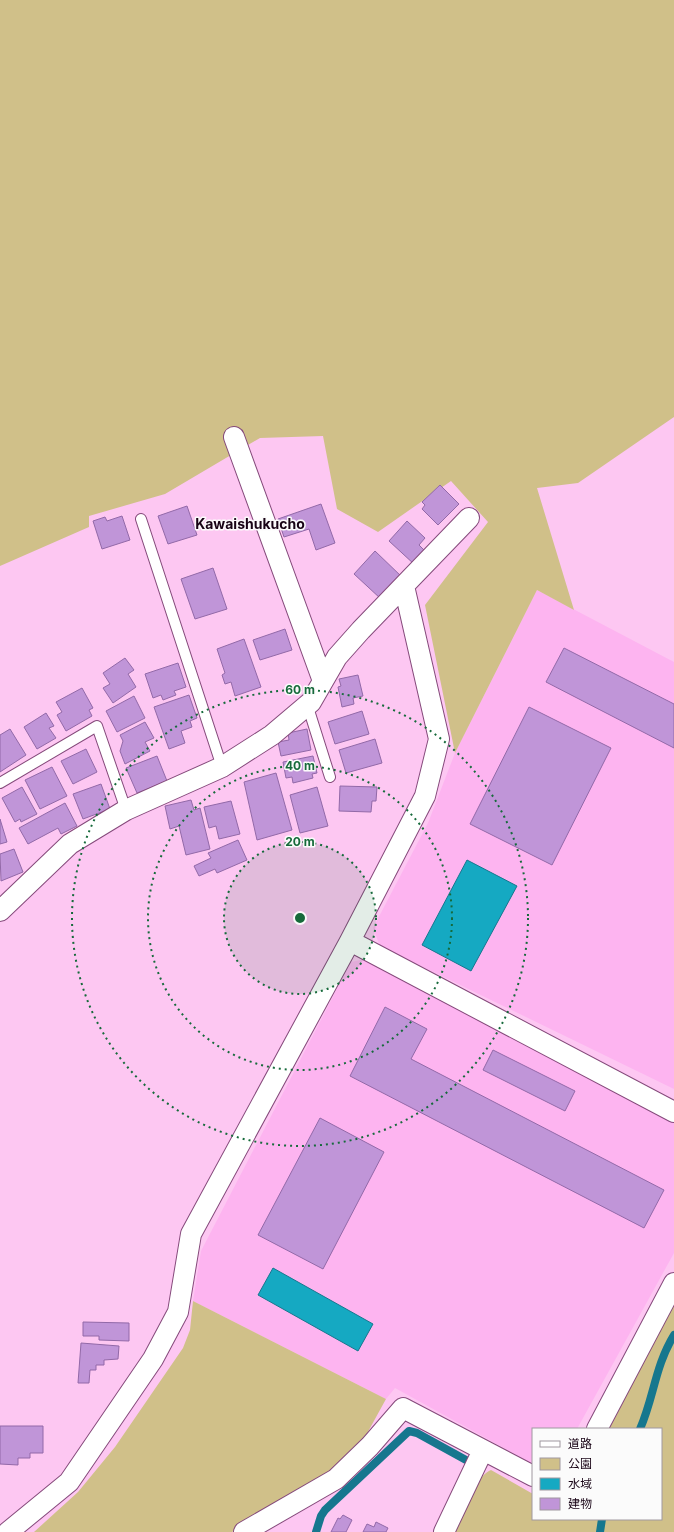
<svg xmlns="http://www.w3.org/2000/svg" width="674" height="1532" font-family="Inter,'Noto Sans JP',sans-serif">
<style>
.built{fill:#fdb4f0}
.green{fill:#d0c089}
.water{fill:#15a9c2;stroke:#16778e}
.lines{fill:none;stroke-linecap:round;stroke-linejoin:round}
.stream{stroke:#16778e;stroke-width:8}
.building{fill:#c095d8;stroke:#9269a8}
.lane-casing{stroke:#854a7b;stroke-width:12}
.street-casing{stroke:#854a7b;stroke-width:22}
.lane{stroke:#fff;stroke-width:10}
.street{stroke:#fff;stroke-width:20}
.ring{fill:none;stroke:#166a3b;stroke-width:2;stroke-dasharray:2 4}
.labels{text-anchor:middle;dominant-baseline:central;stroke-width:3;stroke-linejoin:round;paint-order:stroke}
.neighbourhood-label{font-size:14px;font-weight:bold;fill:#180315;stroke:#fbfbfb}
.centre{fill:#166a3b;stroke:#fbfbfb;stroke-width:2}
.ring-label{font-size:12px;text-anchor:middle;font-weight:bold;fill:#166a3b;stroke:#fbfbfb;stroke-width:3;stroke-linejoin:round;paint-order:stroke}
</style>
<rect width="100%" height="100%" fill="#fdc7f2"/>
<path class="built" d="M537,590L674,662V1089L380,946L373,928L428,823L455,753Z
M365,959L674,1118V1253L577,1429H533V1464L395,1388L386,1399L193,1301L201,1251L351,962Z"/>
<path class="green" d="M0,0H674V417L578,483L537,488L574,610L537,590L455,753L425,605L488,522L451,481L378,532L337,509L323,436L260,438L165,494L89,516V527L0,566Z
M193,1301L386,1399L364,1439L330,1475L232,1532H34L78,1492L115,1447L183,1348L190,1330Z
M674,1303V1532H455C461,1517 476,1475 491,1470L533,1494V1519H661V1429H609Z"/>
<path class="water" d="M467,860L517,886L471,971L422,945Z
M273,1268L373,1324L358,1351L258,1295Z"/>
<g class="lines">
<path class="stream" d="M640,1429C654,1397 655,1366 674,1335
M316,1532L321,1516L325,1510L409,1431L417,1433L466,1460
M600,1532L602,1519"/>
</g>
<path class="building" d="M440,485L459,504L438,525L422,509L425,505L422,502Z
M321,504L335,543L316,550L309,529L284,537L278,519Z
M187,506L197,535L168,544L158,516Z
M122,516L130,540L102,549L93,521L105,517L107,521Z
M407,521L425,538L419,545L427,553L415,565L389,541Z
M375,551L402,577L381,599L354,574Z
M213,568L227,609L195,619L181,579Z
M285,629L292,650L260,660L253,640Z
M244,639L261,687L235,696L231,682L225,684L222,675L225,673L217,649Z
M564,648L674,704V748L546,682Z
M125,658L134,670L128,674L136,687L113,703L103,688L110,684L103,673Z
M178,663L186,687L174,691L176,695L163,700L161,695L153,698L145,674Z
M358,675L363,696L353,698L354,704L342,707L338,687L341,686L339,679Z
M82,688L93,708L89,710L92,716L66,731L57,715L62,712L56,702Z
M189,695L197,718L190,721L192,727L181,731L185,743L169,749L154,707Z
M134,696L145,718L117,732L106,711Z
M529,707L611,748L552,865L470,824Z
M362,711L369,734L335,744L328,722Z
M46,713L54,726L49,728L56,738L37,749L24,727Z
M145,722L154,738L145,742L150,751L125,764L120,751L123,741L120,735Z
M10,729L26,755L0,772V735Z
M307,729L311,750L281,756L278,742L289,740L288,733Z
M375,739L382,763L346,773L339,750Z
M86,749L97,772L73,784L61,761Z
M157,756L167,781L137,793L126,768Z
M313,756L317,773L312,774L313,778L293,783L292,777L286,778L283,762Z
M52,767L67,796L40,809L25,780Z
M276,773L292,830L257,840L244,782Z
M101,784L110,809L83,819L73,794Z
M340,786L377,787L376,801H372L371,812L339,811Z
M22,787L37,814L21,822L20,819L15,822L2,798Z
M317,787L328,826L300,833L290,795Z
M191,800L194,810L200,808L210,849L186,855L179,826L170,829L165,806Z
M231,801L240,834L219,839L216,826L209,828L204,807Z
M65,803L77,826L61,834L58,828L28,844L19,828Z
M0,819L7,842L0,844Z
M238,840L247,860L217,873L215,869L199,876L194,866L211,858L208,853Z
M14,849L23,872L1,881L0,854Z
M385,1007L427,1029L411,1059L664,1190L644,1228L350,1076Z
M493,1050L575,1091L565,1111L483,1070Z
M320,1118L384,1152L323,1269L258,1235Z
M83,1322L129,1323V1341L99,1340V1336H83Z
M81,1343L119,1346L118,1359L104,1360V1365H96V1370H90L89,1383H78Z
M0,1426H43V1453H30V1458H18V1465L0,1464Z
M343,1515L352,1520L346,1532H331L338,1518L340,1519Z
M376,1522L388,1528L386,1532H363L367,1524L374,1527Z"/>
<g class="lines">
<g class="lane-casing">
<path id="lane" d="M141,519L222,767
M307,704L330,777
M0,783L97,726L126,810"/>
</g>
<g class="street-casing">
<path id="street" d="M234,437L323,681
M0,911L70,844L126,810L222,767L272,735L311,702L337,657L361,630L469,518
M350,941L674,1112
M597,1429L674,1283
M8,1532L69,1482L153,1359L178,1312L191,1234L350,941L425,796L439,739L404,586
M244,1532L336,1479L370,1446L403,1408L533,1476
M444,1532L483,1450"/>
</g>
<use href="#lane" class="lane"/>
<use href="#street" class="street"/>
</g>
<circle cx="300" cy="918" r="76" fill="#166a3b" fill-opacity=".12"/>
<g class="ring">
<circle cx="300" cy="918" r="76"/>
<circle cx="300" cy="918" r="152"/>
<circle cx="300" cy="918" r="228"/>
</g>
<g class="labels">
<g class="neighbourhood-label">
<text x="250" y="523">Kawaishukucho</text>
</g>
</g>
<circle cx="300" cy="918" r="6" class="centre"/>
<g class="ring-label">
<text x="300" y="694">60 m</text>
<text x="300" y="770">40 m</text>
<text x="300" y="846">20 m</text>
</g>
<rect x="532" y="1428" width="130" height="92" fill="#fbfbfb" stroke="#a0989f"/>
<rect x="540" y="1441" width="20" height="6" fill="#ffffff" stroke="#a0989f"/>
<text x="568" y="1448" font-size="12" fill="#180315">道路</text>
<rect x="540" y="1458" width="20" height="12" fill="#d0c089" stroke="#a0989f"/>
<text x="568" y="1468" font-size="12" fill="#180315">公園</text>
<rect x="540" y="1478" width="20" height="12" fill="#15a9c2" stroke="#a0989f"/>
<text x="568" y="1488" font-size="12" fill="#180315">水域</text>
<rect x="540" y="1498" width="20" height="12" fill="#c095d8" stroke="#a0989f"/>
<text x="568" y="1508" font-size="12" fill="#180315">建物</text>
</svg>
